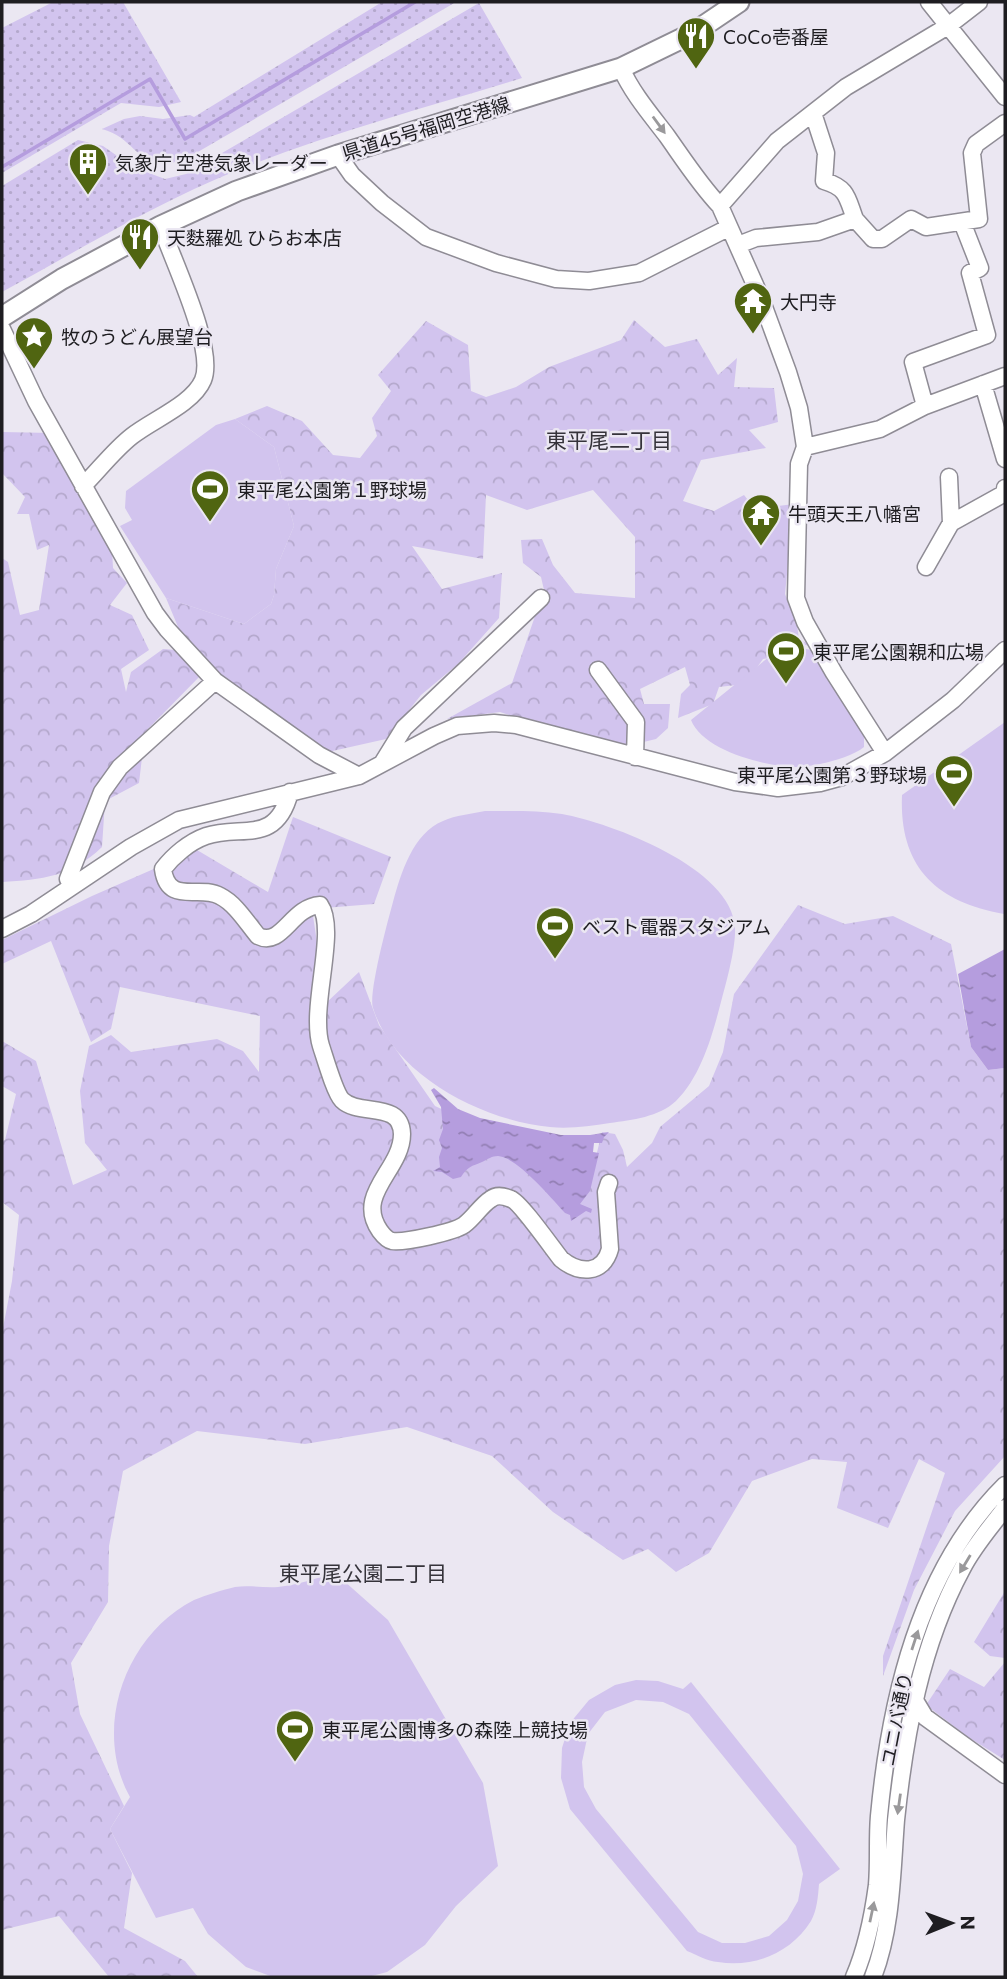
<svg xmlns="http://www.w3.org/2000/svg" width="1007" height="1979" font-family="Commissioner,'Noto Sans JP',sans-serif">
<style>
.grass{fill:url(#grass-dots)}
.forest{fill:url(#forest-crowns)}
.pitch{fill:#d2c4ee;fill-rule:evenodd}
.water{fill:url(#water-ripples)}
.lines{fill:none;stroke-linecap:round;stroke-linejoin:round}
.stream{stroke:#b59dde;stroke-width:3.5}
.minor-casing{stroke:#8f8c95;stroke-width:19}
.major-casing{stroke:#8f8c95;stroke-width:23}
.minor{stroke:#fff;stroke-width:16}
.major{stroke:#fff;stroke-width:19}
.oneway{fill:#9a999b}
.labels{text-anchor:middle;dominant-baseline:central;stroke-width:5;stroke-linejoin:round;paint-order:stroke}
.poi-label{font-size:19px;fill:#1e1d21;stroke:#ebe7f2;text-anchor:start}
.street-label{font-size:19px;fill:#1e1d21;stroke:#ebe7f2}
.neighbourhood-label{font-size:21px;fill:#35333a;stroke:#ebe7f2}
</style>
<defs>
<pattern id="grass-dots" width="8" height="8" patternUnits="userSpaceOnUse" patternTransform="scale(1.75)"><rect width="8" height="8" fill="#d2c4ee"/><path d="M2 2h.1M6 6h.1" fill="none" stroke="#b4a8cc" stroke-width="1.8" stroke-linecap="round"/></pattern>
<pattern id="forest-crowns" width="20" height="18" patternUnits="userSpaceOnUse" patternTransform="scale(1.75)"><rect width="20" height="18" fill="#d2c4ee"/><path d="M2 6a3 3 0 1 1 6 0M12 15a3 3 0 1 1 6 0" fill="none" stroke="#b4a8cc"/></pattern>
<pattern id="water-ripples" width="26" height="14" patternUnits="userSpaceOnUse" patternTransform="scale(1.75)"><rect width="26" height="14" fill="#b59dde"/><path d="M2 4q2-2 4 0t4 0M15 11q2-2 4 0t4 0" fill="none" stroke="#937fb4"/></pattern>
</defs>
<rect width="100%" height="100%" fill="#ebe7f2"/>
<path class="grass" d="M53,2H123L181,102L159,107L121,103L2,173V28Z
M382,2H456L184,160C136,174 138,138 102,129L124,119L140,116L163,119L190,115L194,117Z
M479,3L522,78C427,107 330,133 238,170C156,203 79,250 2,292V186L78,140L103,146L133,167L165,179L186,174Z"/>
<path class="forest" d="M634,320L665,347L697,339L718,375L737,358L734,387L774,388L778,422L749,430L766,448L701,460L683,501L714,511L744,495L755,509L794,504L785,594L797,625L799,639L813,646L789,643L782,656L763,659L745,684L719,687L713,704L678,718L681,694L690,685L685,667L640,689L644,704H670L668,728L656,739L623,747L610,744L597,737L564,733L500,712L447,719L512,683L544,590L541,577L523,563L521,540L542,539L553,565L575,593L635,598V537L593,490L527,510L486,495L483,559L412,546L442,589L502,573L499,618L458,664L421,695L386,739L328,752L202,674L145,732L139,783L105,801L102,847C72,876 42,880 2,882V558L8,562L20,615L39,610L49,545L37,550L29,514H17L25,497L2,473V432L52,433L111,531L113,568L127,583L110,605L132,615L149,650L121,669L126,692L131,672L163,649L188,651L166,598L244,624L271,604L274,595L276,569L294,526L274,447L235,419L267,406L302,421L333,455L360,458L377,436L372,418L391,391L378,375L426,321L468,345L471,391L486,397L516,387L549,367L621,340Z
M293,817L391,857L374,904L312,909L326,1003L359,972L379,1025L435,1106L448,1112L492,1152L589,1185L602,1132L615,1134L623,1150L627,1167L652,1143L660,1127L709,1086L723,1052L734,994L798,905L845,924L893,916L951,944L971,1047L988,1070L1005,1068V1456L955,1511L914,1590L883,1676V1656L945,1473L919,1459L888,1528L837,1508L847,1462L812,1459L752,1481L709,1553L676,1572L648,1549L623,1560L553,1512L492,1456L407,1427L305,1444L197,1431L123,1471L109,1546L108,1602L71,1663L80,1714L124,1806L110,1829L132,1873L124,1928L185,1961L198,1977H109L59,1916L2,1930V1333L12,1281L19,1215L2,1202V1141L5,1140L16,1094L2,1086V1041L36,1061L73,1185L107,1170L85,1143L80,1091L89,1046L111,1035L131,1052L217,1039L243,1051L259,1072L260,1016L120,987L111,1029L91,1042L51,941L2,964V940L92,896L197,850L268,892Z
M1005,1591V1658L990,1656L974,1642Z
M1005,1662V1760L968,1737L926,1705L950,1669L984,1687Z"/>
<path class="pitch" d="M235,419L274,447L294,526L276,569L274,595L271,604L244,624L166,598L120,526L132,520L125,508L126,491L216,425Z
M785,644L815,651L864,729V747C849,759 816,766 797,767C767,767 703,751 691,720Z
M1005,722V914H1004C935,902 899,866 902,795Z
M485,811C511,811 536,810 562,814C611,823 733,868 735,928C736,946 727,980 722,998C713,1033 702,1075 676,1101C659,1117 632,1120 610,1123C590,1126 570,1129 550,1127C484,1121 394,1076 373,1008C368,994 388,920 393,902C401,873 413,833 443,821C456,815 471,814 485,811Z
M335,1573L388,1620L483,1783L498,1866L456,1906L425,1945L387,1972L368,1977H273L246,1967L208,1934L193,1908L156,1918L110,1829L130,1797C92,1729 125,1635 194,1600C206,1595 223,1590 235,1587C249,1585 264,1588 278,1587C297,1585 317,1578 335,1573Z
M636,1680L658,1681L683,1689L691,1682L840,1869L819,1884C818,1897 817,1910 811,1921C791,1953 754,1968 718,1962C707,1961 697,1955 687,1951L570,1809L561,1778L562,1748L570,1723L589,1700L615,1685ZM636,1700L663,1702L689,1714L796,1846L803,1874L798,1901L787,1920L769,1936L745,1943H722L698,1932L596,1809L584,1787L582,1762L588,1734L605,1712Z"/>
<path class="water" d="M1005,949V1068L988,1070L971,1047L958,974Z
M434,1088L458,1109L480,1118L561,1135H590L609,1132L604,1137L602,1143H594L593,1152L599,1153L590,1191L580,1204L592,1209L591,1213L586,1211L571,1221L570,1215L565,1213C552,1199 517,1157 498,1156C492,1156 488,1159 482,1162C472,1166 467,1167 461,1177L453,1179L442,1172L433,1171L440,1167L439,1157L442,1148L439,1140L443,1129L441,1107L431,1090Z"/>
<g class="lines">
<path class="stream" d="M2,167L150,79L185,139L415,2"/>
<g class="minor-casing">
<path id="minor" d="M929,2L1005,97
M621,68C632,93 651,115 667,136C684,160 700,185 720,206L760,296L788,372L799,408L805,447L799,464L796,598L805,622L834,673L885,753
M813,113L826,153L824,181C848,188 847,198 855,219
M338,155L352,175L382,203L426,237L496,263L556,279L589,281L639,273L728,228
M720,206L777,141L846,87L948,26L979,2
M738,245L756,238L818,232L855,219L873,239H882L911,219L926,227L979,219L972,153L976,144L1005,123
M2,329L36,401L155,613L167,629L215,681L319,755L359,776
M983,384L1005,459
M925,406L913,362L987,335L970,273L980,268L962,222
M805,447L880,429L925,406L1005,376
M949,477L951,523
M83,486C99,470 114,450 132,436C152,420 193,404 203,380C216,349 172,259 161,226
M926,567L951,523L1005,493V488
M598,670L636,722L635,757
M383,762L404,728L541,598
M290,792C276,846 242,824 206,836C189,842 173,856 163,869C168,906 199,884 220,896C236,904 247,923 258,936C282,948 291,907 320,905C338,931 309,1008 321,1046C325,1058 335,1093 342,1100C359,1117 401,1100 402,1134C402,1170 354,1194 380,1231C383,1235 387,1240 392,1241C404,1243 454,1232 464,1225C474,1218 481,1205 491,1199C497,1194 504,1196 511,1199C520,1202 553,1249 561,1259C579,1274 603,1275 610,1249L606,1192L609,1183
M73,886L68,879L102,792L120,767L215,681
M2,929L31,914L131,847L179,820L359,776L434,736L457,726L494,723L516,725L735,782L778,788L820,783L842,777L885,753L953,700L1005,650
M913,1697L925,1717L1005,1775
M854,1977C866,1949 873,1915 877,1885C879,1862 877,1839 879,1816C890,1700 919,1570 1005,1485
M873,1977C892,1928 892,1872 896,1820C905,1734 921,1645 962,1569C973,1547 990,1528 1005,1508"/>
</g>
<g class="major-casing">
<path id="major" d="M2,317L62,279L161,226L237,191L338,155L621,68L693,33L739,2"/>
</g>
<use href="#minor" class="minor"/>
<use href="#major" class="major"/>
</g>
<defs><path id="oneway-solid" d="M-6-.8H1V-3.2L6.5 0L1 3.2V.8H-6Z" transform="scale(1.75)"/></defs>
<g class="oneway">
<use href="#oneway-solid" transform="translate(659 125) rotate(54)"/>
<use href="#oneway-solid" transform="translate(965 1564) rotate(121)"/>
<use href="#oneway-solid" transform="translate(915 1640) rotate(-72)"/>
<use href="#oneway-solid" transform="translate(899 1804) rotate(98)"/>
<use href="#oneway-solid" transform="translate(872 1912) rotate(-78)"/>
</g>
<defs>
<g id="restaurant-pin" transform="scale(2.0125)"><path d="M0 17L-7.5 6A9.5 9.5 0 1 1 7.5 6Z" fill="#506511" stroke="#ebe7f2"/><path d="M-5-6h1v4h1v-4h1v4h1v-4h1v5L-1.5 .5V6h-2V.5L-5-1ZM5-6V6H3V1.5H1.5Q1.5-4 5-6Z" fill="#fff"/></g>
<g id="building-pin" transform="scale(2.0125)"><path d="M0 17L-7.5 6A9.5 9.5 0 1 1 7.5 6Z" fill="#506511" stroke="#ebe7f2"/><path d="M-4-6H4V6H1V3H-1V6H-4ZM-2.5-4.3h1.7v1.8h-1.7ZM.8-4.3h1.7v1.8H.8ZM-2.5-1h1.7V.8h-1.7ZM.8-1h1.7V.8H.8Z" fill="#fff"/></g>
<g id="temple-pin" transform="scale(2.0125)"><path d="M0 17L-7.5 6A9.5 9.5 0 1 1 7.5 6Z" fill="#506511" stroke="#ebe7f2"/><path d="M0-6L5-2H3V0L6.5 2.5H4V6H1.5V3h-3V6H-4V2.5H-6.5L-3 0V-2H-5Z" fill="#fff"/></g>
<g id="sight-pin" transform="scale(2.0125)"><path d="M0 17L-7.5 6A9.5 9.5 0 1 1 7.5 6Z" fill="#506511" stroke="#ebe7f2"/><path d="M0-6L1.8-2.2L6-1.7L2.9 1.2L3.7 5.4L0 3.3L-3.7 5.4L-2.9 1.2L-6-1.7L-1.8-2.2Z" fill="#fff"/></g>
<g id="stadium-pin" transform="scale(2.0125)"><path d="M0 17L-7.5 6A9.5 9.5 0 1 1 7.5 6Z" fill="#506511" stroke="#ebe7f2"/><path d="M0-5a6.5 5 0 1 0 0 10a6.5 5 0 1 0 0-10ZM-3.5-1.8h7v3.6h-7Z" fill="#fff"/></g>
</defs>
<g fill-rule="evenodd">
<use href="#restaurant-pin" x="696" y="36"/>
<use href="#building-pin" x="88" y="162"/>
<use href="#restaurant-pin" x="140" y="237"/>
<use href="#temple-pin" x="753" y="301"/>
<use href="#sight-pin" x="34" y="336"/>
<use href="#stadium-pin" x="210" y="489"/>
<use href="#temple-pin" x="761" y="513"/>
<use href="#stadium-pin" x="786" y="651"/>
<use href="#stadium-pin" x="954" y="774"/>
<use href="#stadium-pin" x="555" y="926"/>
<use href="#stadium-pin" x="295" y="1729"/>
</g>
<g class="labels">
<g class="poi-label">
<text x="723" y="36">CoCo壱番屋</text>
<text x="115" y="162">気象庁 空港気象レーダー</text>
<text x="167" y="237">天麩羅処 ひらお本店</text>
<text x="780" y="301">大円寺</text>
<text x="61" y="336">牧のうどん展望台</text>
<text x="237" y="489">東平尾公園第１野球場</text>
<text x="788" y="513">牛頭天王八幡宮</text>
<text x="813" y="651">東平尾公園親和広場</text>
<text x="927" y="774" text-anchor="end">東平尾公園第３野球場</text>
<text x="582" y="926">ベスト電器スタジアム</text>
<text x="322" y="1729">東平尾公園博多の森陸上競技場</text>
</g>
<g class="street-label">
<text transform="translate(426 128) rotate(-17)">県道45号福岡空港線</text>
<text transform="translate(896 1719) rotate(-79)">ユニバ通り</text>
</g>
<g class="neighbourhood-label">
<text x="609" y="439">東平尾二丁目</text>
<text x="363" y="1572">東平尾公園二丁目</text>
</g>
</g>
<rect width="1007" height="1979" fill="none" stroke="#1e1d21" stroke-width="7"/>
<g transform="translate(951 1923) rotate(89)" stroke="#ebe7f2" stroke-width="5" paint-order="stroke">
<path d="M0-5L12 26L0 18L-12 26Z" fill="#1e1d21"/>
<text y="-10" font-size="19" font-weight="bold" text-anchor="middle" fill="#1e1d21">N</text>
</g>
</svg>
